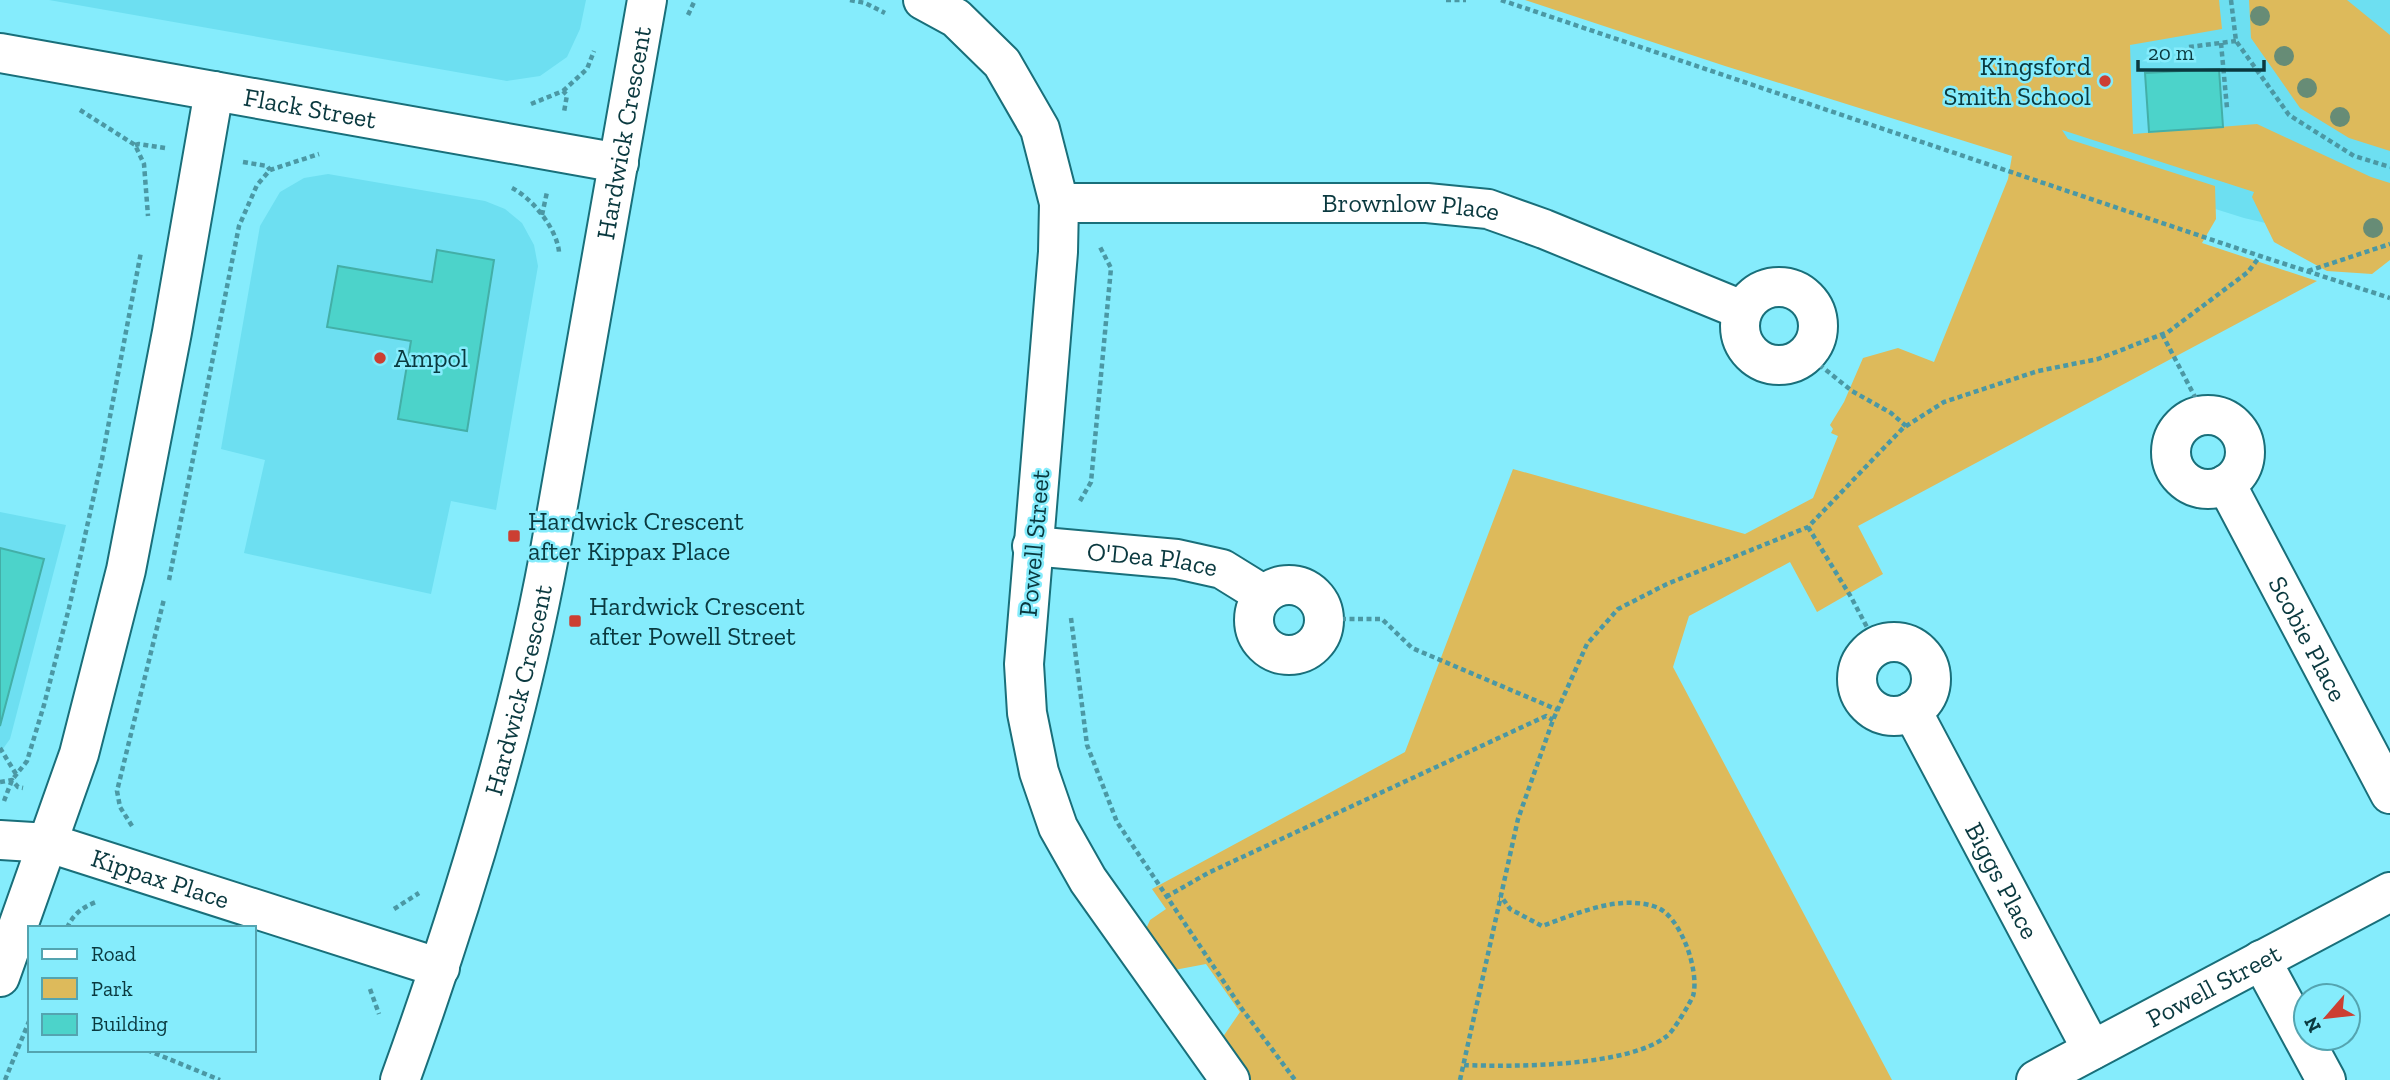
<svg xmlns="http://www.w3.org/2000/svg" width="2390" height="1080" font-family="'Zilla Slab',serif">
<style>
.built{fill:#6ddff1}
.green{fill:#ddba5b}
.building{fill:#4cd3ca;stroke:#43afa7;stroke-width:2}
.lines{fill:none;stroke-linecap:round;stroke-linejoin:round}
.minor-casing{stroke:#196f7a;stroke-width:42}
.path{stroke:#4b98a4;stroke-width:4.5;stroke-dasharray:5 3.5;stroke-linecap:butt}
.minor{stroke:#fff;stroke-width:38}
.tree{fill:#678c76}
.poi-dot{fill:#cc3f32;stroke:#85ecfc;stroke-width:2.5}
.labels{text-anchor:middle;dominant-baseline:central;stroke-width:5;stroke-linejoin:round;paint-order:stroke}
.poi-label{font-size:26px;fill:#0a393f;stroke:#85ecfc;text-anchor:start}
.street-label{font-size:26px;fill:#0a393f;stroke:#85ecfc}
</style>
<rect width="100%" height="100%" fill="#85ecfc"/>
<path class="built" d="M49,0H586L580,29L567,57L540,76L507,81Z
M1576,0H2390V257L2370,247L2244,218L2063,161Z
M328,174L485,201L505,209L522,223L534,245L538,266L496,510L451,501L431,594L244,553L265,460L221,449L260,226L280,192L304,178Z
M0,512L66,525L10,739L0,753Z"/>
<path class="green" d="M1525,0H2219L2222,29L2130,45L2133,134L2257,124L2371,177L2390,183V260L2372,274L2327,271L2274,242L2252,197L2254,192L2062,130L2068,139L2215,186L2216,219L2202,243L2317,281L1858,526L1883,574L1817,612L1790,562L1689,616L1673,667L1892,1080H1245L1218,1044L1240,1012L1206,964L1169,971L1143,936L1150,920L1166,909L1152,889L1405,752L1513,469L1745,534L1813,498L1838,436L1831,433L1833,429L1830,425L1844,402L1863,358L1898,348L1934,362L2008,179L2012,156L1725,66Z
M2249,0H2347L2390,35V151L2349,138L2300,108L2251,38Z"/>
<path class="building" d="M2219,69L2223,127L2149,132L2145,73Z
M437,250L494,260L467,431L398,419L411,341L327,327L338,266L432,282Z
M0,548L44,559L0,726Z"/>
<g class="lines">
<g class="minor-casing">
<g id="minor">
<path d="M923,0L956,18L1002,63L1040,129L1059,203L1058,252L1024,664L1027,713L1039,772L1058,827L1088,880L1230,1080"/>
<path id="s1" d="M0,53L619,163"/>
<path id="s2" d="M1059,203H1427L1488,209L1544,229L1742,310"/>
<circle cx="1779" cy="326" r="39"/>
<circle cx="2208" cy="452" r="37"/>
<path id="s3" d="M2226,484L2390,794"/>
<path id="s4" d="M1032,546L1177,559L1222,569L1264,595"/>
<circle cx="1289" cy="620" r="35"/>
<circle cx="1894" cy="679" r="37"/>
<path id="s5" d="M1912,711L2092,1050"/>
<path id="s6" d="M0,840L49,843L440,968"/>
<path d="M2261,960L2326,1080"/>
<path d="M0,977L79,754L126,570L172,332L214,91"/>
<path id="s7" d="M400,1080C461,911 516,733 549,556L647,0"/>
<path id="s8" d="M2036,1080L2390,892"/>
</g>
</g>
<path class="path" d="M850,0L865,3L885,13
M1446,0H1466
M1501,0L2260,256L2390,298
M2231,0L2236,41L2289,115L2354,156L2390,167
M688,15L695,0
M2221,43L2227,108
M2189,47L2236,41
M563,91L587,69L594,51
M531,104L563,91L567,95L564,112
M80,110L135,145L144,164L148,216
M135,145L139,144L165,148
M243,162L267,166L270,170
M512,188C532,198 557,229 559,252
M542,215L547,192
M2308,271L2390,244
M2162,334L2204,414
M1806,354L1852,391L1891,413L1906,426
M1080,501L1091,482L1111,268L1100,247
M1808,527L1851,597L1877,646
M169,580L239,226L257,185L270,170L319,154
M1071,618L1087,745L1117,822L1242,1009L1295,1080
M1324,619H1382L1412,648L1558,710
M0,748L16,774
M0,782L12,780L18,787L23,788
M4,801L12,780L27,761L44,705L69,608L102,459L141,252
M132,826L120,807L117,791L164,599
M1166,897L1208,873L1546,716L1553,720
M394,909L419,893
M67,928C73,914 83,907 96,902
M370,989L379,1014
M147,1050L220,1080
M1464,1065C1513,1067 1628,1067 1667,1036C1673,1032 1690,1003 1693,996C1700,972 1681,916 1656,907C1619,894 1576,914 1542,926L1510,909L1503,899H1499
M5,1080L30,1019
M1460,1080L1518,819L1553,720L1587,644L1618,609L1667,584L1808,527L1903,428L1944,402L2038,371L2098,359L2168,332L2248,272L2260,256"/>
<use href="#minor" class="minor"/>
</g>
<g class="tree">
<circle cx="2260" cy="16" r="10"/>
<circle cx="2284" cy="56" r="10"/>
<circle cx="2307" cy="88" r="10"/>
<circle cx="2340" cy="117" r="10"/>
<circle cx="2373" cy="228" r="10"/>
</g>
<g class="poi-dot">
<circle cx="2105" cy="81" r="7"/>
<circle cx="380" cy="358" r="7"/>
<rect x="507" y="529" width="14" height="14" rx="3.5"/>
<rect x="568" y="614" width="14" height="14" rx="3.5"/>
</g>
<g class="labels">
<g class="poi-label">
<text x="2091" y="66" text-anchor="end">Kingsford<tspan x="2091" dy="30">Smith School</tspan></text>
<text x="394" y="358">Ampol</text>
<text x="528" y="521">Hardwick Crescent<tspan x="528" dy="30">after Kippax Place</tspan></text>
<text x="589" y="606">Hardwick Crescent<tspan x="589" dy="30">after Powell Street</tspan></text>
</g>
<g class="street-label">
<text stroke="none"><textPath href="#s1" startOffset="315">Flack Street</textPath></text>
<text stroke="none"><textPath href="#s7" startOffset="975">Hardwick Crescent</textPath></text>
<text stroke="none"><textPath href="#s2" startOffset="352">Brownlow Place</textPath></text>
<text transform="translate(1034 543) rotate(-85)">Powell Street</text>
<text stroke="none"><textPath href="#s4" startOffset="121">O'Dea Place</textPath></text>
<text stroke="none"><textPath href="#s3" startOffset="175">Scobie Place</textPath></text>
<text stroke="none"><textPath href="#s7" startOffset="408">Hardwick Crescent</textPath></text>
<text stroke="none"><textPath href="#s6" startOffset="166">Kippax Place</textPath></text>
<text stroke="none"><textPath href="#s5" startOffset="192">Biggs Place</textPath></text>
<text stroke="none"><textPath href="#s8" startOffset="201">Powell Street</textPath></text>
</g>
</g>
<rect x="28" y="926" width="228" height="126" fill="#85ecfc" stroke="#54a4b0" stroke-width="2"/>
<rect x="42" y="949" width="35" height="10" fill="#ffffff" stroke="#54a4b0" stroke-width="2"/>
<text x="91" y="961" font-size="21" fill="#0a393f">Road</text>
<rect x="42" y="978" width="35" height="21" fill="#ddba5b" stroke="#54a4b0" stroke-width="2"/>
<text x="91" y="996" font-size="21" fill="#0a393f">Park</text>
<rect x="42" y="1014" width="35" height="21" fill="#4cd3ca" stroke="#54a4b0" stroke-width="2"/>
<text x="91" y="1031" font-size="21" fill="#0a393f">Building</text>
<g transform="translate(2327 1017) rotate(242)"><circle r="33" fill="#85ecfc" stroke="#54a4b0" stroke-width="2"/>
<path d="M0-5L12 26L0 18L-12 26Z" fill="#cc3f32"/>
<text y="-10" font-size="19" font-weight="bold" text-anchor="middle" fill="#0a393f">N</text>
</g>
<path d="M2138 60v10h126v-10" fill="none" stroke="#0a393f" stroke-width="3.5"/>
<text x="2148" y="60" font-size="21" fill="#0a393f" stroke="#85ecfc" stroke-width="5" paint-order="stroke">20 m</text>
</svg>
